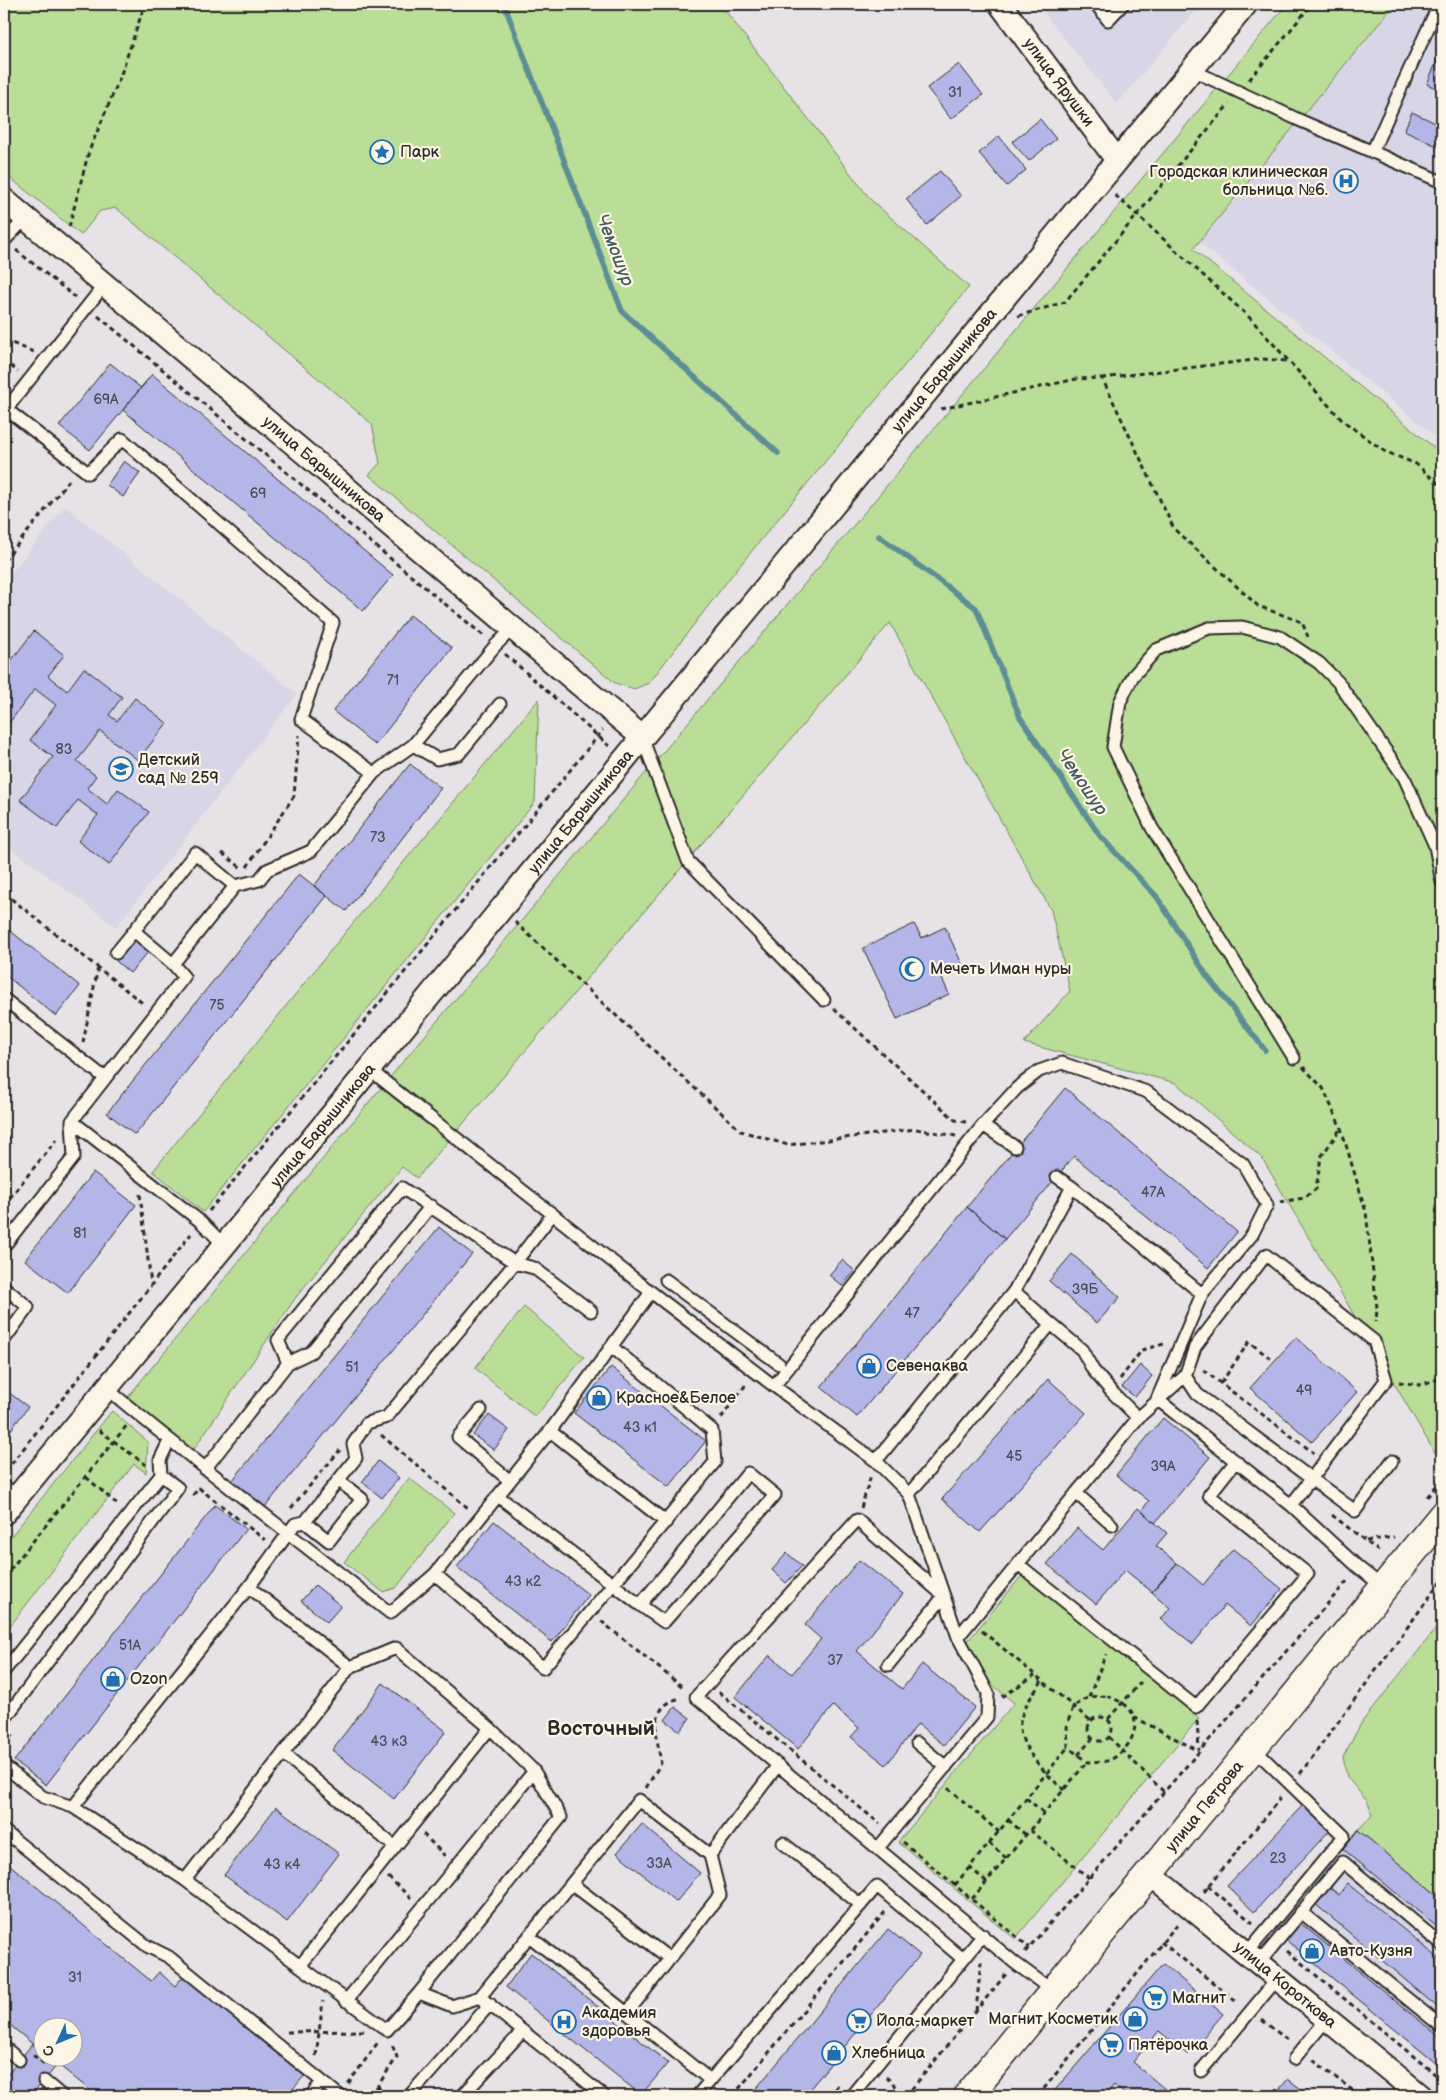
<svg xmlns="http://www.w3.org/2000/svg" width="1446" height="2100" font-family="'Balsamiq Sans',sans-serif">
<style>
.built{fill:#d7d5e6}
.green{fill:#badd97;stroke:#728461}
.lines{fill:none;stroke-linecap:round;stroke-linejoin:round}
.stream{stroke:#5d8d95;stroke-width:5.5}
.building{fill:#b4b6e7;stroke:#2b2b2b}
.lane-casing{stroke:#2b2b2b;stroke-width:15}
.street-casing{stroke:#2b2b2b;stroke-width:26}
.secondary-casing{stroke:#2b2b2b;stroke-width:31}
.path{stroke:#2b2b2b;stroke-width:3;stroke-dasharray:5 4;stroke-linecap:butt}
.lane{stroke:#fcf5e5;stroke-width:11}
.street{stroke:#fcf5e5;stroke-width:22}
.secondary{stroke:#fcf5e5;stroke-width:28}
.labels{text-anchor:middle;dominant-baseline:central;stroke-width:4.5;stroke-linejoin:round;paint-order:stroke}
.number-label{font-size:14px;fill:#4d4e5a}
.street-label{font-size:16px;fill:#2b2b2b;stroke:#fcf5e5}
.poi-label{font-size:16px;fill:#2b2b2b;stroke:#fcf5e5;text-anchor:start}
.water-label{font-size:18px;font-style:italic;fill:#445c60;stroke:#fcf5e5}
.district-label{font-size:21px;font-weight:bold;fill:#2b2b2b;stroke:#fcf5e5}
</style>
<rect width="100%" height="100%" fill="#e6e2e6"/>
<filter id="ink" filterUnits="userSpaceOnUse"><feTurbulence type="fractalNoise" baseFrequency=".02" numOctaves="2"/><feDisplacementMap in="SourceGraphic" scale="10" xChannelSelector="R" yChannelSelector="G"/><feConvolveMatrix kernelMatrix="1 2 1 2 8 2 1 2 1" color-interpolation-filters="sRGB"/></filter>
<g filter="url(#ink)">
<path class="built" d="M1037,4H1201L1117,104Z
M1395,4H1442V442L1199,242Z
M65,506L297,694L116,927L4,843V582Z
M1358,1830L1442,1899V2069L1271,1930Z"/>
<path class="green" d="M4,4H720L871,200L969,287L732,575L649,683L634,689L615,683L369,475L380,463L372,424L116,208L100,211L81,235L4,173Z
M1287,4H1395L1193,249L1442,454V1444L1435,1453L1262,1158L1176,1083L1024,1043L1070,991L1051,910L890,623L417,1178L402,1167L296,1297L192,1452L127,1398L370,1101L849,531Z
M539,699L535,802L203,1212L153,1171L344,934Z
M524,1307L584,1357L535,1417L475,1368Z
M112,1411L148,1442L146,1473L134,1464L4,1634V1545Z
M409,1478L454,1513L396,1588L383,1592L344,1562Z
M1024,1573L1199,1718L1015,1939L898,1842L1014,1703L957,1654Z
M1442,1621V1899L1358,1830L1373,1814L1367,1801L1347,1777L1343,1757L1362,1722Z"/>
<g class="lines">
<path class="stream" d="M504,4L622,311L778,453
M879,536L976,608L1020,717L1100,836L1157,897L1207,976L1265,1050"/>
</g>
<path class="building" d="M1442,49V91L1427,84Z
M959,64L983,95L951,119L927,88Z
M1412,112L1442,126V139L1439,147L1404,131Z
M1040,119L1056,139L1029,161L1012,142Z
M999,136L1026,170L1007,186L979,153Z
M940,171L961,196L927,225L906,199Z
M110,363L141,388L146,382L90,450L59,426Z
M152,374L393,575L363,611L123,410Z
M124,461L140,473L123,497L107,485Z
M410,615L452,648L375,745L333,711Z
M34,631L64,655L48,676L67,691L84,668L122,697L109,715L117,721L135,698L167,723L138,760L100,731L77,761L96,776L87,788L107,804L118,789L149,812L109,865L78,841L98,815L78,800L57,828L20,800L53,757L30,740L56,705L35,689L9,723L4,719V670Z
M410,764L441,788L346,911L314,886Z
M299,874L327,896L135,1135L107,1113Z
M914,924L922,938L945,927L962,964L940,974L949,994L897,1019L863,948Z
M4,926L80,986L56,1016L4,974Z
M135,938L150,950L130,973L116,961Z
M1065,1088L1237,1232L1208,1268L1074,1156L1005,1239L967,1207Z
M4,1133L10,1138L4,1146Z
M93,1172L136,1205L68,1293L25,1260Z
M967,1207L1005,1239L857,1417L821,1387Z
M439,1227L472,1254L265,1507L232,1481Z
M1072,1254L1120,1297L1097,1323L1049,1281Z
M842,1260L855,1271L842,1286L829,1275Z
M1296,1337L1357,1392L1312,1442L1250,1388Z
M1140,1365L1152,1376L1135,1397L1122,1387Z
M611,1367L706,1441L669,1487L574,1413Z
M1048,1379L1086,1413L980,1532L942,1499Z
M8,1392L28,1407L4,1439V1398Z
M489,1415L509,1430L494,1450L473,1435Z
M1163,1418L1210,1457L1155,1523L1141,1511L1149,1501L1116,1475Z
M378,1461L399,1478L382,1498L362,1482Z
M215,1505L246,1529L46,1785L14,1761Z
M1138,1508L1167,1533L1156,1546L1177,1563L1152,1592L1125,1570L1096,1604L1047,1564L1077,1528L1103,1550Z
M494,1521L589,1595L552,1642L457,1567Z
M1233,1549L1282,1589L1251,1626L1225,1605L1193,1644L1161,1619L1170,1608L1152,1592L1177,1563L1203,1585Z
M787,1553L802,1566L786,1583L772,1570Z
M859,1560L903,1594L857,1651L902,1689L922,1664L975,1707L944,1745L918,1724L886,1765L851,1737L859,1728L833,1706L798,1749L735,1697L770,1655L792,1674L821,1639L805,1625Z
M315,1585L341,1606L327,1622L301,1601Z
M383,1683L446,1731L394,1799L332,1750Z
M675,1707L690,1718L680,1731L665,1720Z
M1303,1805L1330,1830L1254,1912L1227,1886Z
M276,1807L339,1854L287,1922L224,1875Z
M642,1824L700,1873L676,1902L617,1853Z
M1358,1830L1442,1899V1931L1343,1849Z
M4,1860L151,1981L159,1972L175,1986L185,1974L306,2074L287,2096H97L50,2058H72V2028H42V2052L4,2020Z
M1348,1884L1442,1961V2011L1314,1903L1328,1886L1339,1895Z
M1299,1922L1442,2039V2068L1286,1940Z
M888,1929L920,1955L804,2096H750Z
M531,1953L668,2063L641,2095L506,1987Z
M1163,1964L1223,2014L1188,2055L1159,2031L1133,2062L1173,2096H1127L1114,2085L1105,2096H1050Z
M33,2043L42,2052V2058H50L58,2064L31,2096H7L4,2093V2079Z
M1288,2079L1310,2096H1274Z"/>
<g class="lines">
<g class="lane-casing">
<path id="lane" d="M1096,4L1108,20L1123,4
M1192,70L1299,120L1442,182
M1372,152L1439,4
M4,241L26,218
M6,409L88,473L122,439L333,623L301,719L374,773
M4,412L105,284
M642,737L688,861L824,1000
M413,745L437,759L459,754L500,704
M116,953L134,931
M173,964L134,931L195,853L235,886
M4,999L105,1078
M1294,1058L1152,828L1113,747L1120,702L1133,676L1156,650L1209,628L1242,627L1280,637L1319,663L1338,682L1404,777L1435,846L1442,882
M370,1070L651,1292L770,1383L876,1461L909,1494L958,1637L988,1693L987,1717L878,1848
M983,1125L1015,1147
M1057,1177L1072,1187L1202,1294L1158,1397
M224,1245L201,1222L72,1121L184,977L173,964L235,886L259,880L267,870L311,851L374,773L413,745L495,646L513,628
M4,1246L74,1157L72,1121
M666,1280L779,1364
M4,1287L28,1307L4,1340
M1051,1324L1082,1350L1093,1370L1111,1391L1138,1418
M288,1363L311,1352L431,1206
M774,1386L983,1125L1017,1088L1039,1071L1062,1063L1147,1092L1243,1164L1267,1205L1252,1235L1202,1294
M105,1387C198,1465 296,1538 390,1613L435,1574L550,1431L651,1292
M1157,1399L1291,1505L1358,1567L1383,1587
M481,1410L458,1437L510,1481
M550,1431L666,1522
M876,1461L1014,1291L1072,1187
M205,1469L288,1363L278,1340L402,1188L515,1263L534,1268L591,1311
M4,1486L17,1497
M1076,1493L1112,1525
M909,1494L1051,1324L1014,1291
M498,1496L640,1605L664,1622L775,1495L748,1473L640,1605
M1291,1505C1323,1464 1354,1422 1386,1380L1374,1341L1266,1255L1195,1347L1185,1376L1197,1394L1355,1511L1392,1461
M305,1522L329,1541L362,1499L338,1480
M1018,1564L1196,1707L1308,1574L1209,1495L1236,1461
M435,1574L543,1668L715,1462L712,1430L612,1347
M958,1637L1138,1418L1185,1376
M888,1665L944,1596L857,1520L696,1697L1015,1963L1053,1991
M4,1671L161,1475L160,1460L169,1441
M4,1720L178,1488L161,1475
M917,1743L946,1767
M283,1753L395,1847
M4,1766L43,1797L73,1807L185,1880L300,1966L490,1728L396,1648L350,1667L249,1587
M73,1807L249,1587L295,1524L305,1522L356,1458L353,1444L367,1423L387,1417L515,1263L552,1215
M4,1831L147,1946L169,1957L340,2096
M783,1843L861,1905
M185,1880L350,1667
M572,1884L670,1959
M1301,1912L1442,2027
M529,1936L627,2013
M1247,1953L1344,1836L1253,1748
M1259,1963L1343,1862L1442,1945
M300,1966L387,2030L419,1993L452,2006L480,1997
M419,1993L561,1817L534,1771L490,1728
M346,2001L534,1771
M4,2047L19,2060
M1294,2059L1327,2019
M1201,2071L1278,1978
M710,2080L627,2013L720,1895L710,1855L778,1765
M44,2081L62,2096
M411,2094L490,2004
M311,2096L322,2082
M462,2096L522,2032
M604,2096L480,1997L639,1800L710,1855
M697,2096L877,1886L963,1959
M851,2096L983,1935"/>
</g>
<g class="street-casing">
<g id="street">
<path id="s1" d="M1000,4L1117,160"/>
<path id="s2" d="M4,200L642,737"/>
<path id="s3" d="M4,1513L1246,4"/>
<path id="s4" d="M1150,1874L1421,2096"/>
</g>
</g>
<g class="secondary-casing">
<g id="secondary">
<path id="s5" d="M968,2096L1442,1516"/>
</g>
</g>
<path class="path" d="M1249,80L1312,4
M1115,195L1248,316L1342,420L1384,451L1416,464L1442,487
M69,227L89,151L119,80L145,4
M16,250L75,297
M98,316L485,637
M1018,316L1065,302L1229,104
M4,340L34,352
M4,360L18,372
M1102,378L1263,359L1286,361
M941,409L1076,379L1102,378L1174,529L1258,606L1302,622L1308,637
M4,561L71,478
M505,654L609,746
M222,853L243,869
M247,867L294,796L299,735
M4,893L145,1005
M515,922L741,1131L788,1145L916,1129L956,1136
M834,1009L955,1120L966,1122
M83,1043L98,967
M1303,1067L1323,1088L1341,1128L1366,1212L1377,1308L1376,1322
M140,1194L151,1284
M1280,1202L1304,1198L1316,1189L1321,1157L1341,1128
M4,1205L57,1139
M209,1211L603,730
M1203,1370L1314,1453
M1120,1379L1142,1350L1164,1344
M1399,1382L1419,1385L1442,1378
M1221,1383L1249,1342L1274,1361
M721,1418L747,1383
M99,1430L146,1465
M381,1435L468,1508
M6,1471L191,1234
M86,1477L118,1505
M193,1495L199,1488L265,1540
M1427,1497L1442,1479
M291,1508L340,1450
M861,1508L871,1475
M1332,1515L1381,1553
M1366,1541L1394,1537
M4,1577L128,1424
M601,1621L684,1688
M982,1631L1091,1721
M1042,1681C1034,1693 1022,1708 1020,1723C1017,1746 1048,1776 1064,1790
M719,1692L880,1824
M1107,1696C1118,1700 1130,1705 1134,1717C1139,1735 1123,1756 1107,1761C1101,1762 1093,1761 1087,1762L1068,1747L1067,1725L1073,1707L1089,1697Z
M1002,1697L1035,1675
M1089,1697L1106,1654
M1134,1717L1199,1751
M1088 1729a12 12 0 1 1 24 0a12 12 0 1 1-24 0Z
M1108,1719L1141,1682
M1197,1721L1199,1750
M1109,1737L1164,1792
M4,1746L13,1734
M1078,1755L1092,1739
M1300,1774L1442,1580
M646,1788L661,1763C657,1737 647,1705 681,1698
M948,1788L999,1832
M1026,1798L1044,1813
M1008,1820L1026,1835
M1030,1830L1089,1878
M423,1834L445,1856
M903,1842L1029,1947
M989,1843L1006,1858
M969,1867L987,1882
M388,1877L411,1898
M955,1885L1068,1747
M1208,1886L1253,1923
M1204,1892L1282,1796
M972,1899L1087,1762
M1161,1942L1239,2003
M1287,1951L1442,2080
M1025,1952L1349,1579
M976,2011L981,1962
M1262,2020L1290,2042
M287,2032L364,2031
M33,2055L46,2065
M316,2056L323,2001
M1313,2060L1360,2096
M886,2077L906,2096L1006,1974
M348,2084L379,2041
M378,2085L382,2096
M371,2096L397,2057L391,2042
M733,2096L885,1912
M829,2096L838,2085
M1038,2096L1179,1922"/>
<use href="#lane" class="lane"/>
<use href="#street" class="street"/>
<use href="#secondary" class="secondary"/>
</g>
</g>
<defs>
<g id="sight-ring" transform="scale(1.25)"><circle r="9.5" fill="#fcf5e5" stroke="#1f6fb2" stroke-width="1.5"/><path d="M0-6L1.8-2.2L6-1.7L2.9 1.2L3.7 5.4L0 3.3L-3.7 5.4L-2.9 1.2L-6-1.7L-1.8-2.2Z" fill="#1f6fb2"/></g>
<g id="hospital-ring" transform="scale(1.25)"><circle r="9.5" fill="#fcf5e5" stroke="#1f6fb2" stroke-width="1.5"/><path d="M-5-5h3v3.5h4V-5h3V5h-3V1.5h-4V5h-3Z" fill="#1f6fb2"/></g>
<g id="school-ring" transform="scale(1.25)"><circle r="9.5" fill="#fcf5e5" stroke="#1f6fb2" stroke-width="1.5"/><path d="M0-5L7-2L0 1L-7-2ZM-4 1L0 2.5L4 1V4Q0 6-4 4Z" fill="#1f6fb2"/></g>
<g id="mosque-ring" transform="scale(1.25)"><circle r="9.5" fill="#fcf5e5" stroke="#1f6fb2" stroke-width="1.5"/><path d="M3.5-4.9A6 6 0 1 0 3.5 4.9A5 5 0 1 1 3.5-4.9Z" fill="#1f6fb2"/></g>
<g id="shop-ring" transform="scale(1.25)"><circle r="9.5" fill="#fcf5e5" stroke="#1f6fb2" stroke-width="1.5"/><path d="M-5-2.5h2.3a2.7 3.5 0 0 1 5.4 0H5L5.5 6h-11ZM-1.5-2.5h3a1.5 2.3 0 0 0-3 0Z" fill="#1f6fb2"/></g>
<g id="supermarket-ring" transform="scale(1.25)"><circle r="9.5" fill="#fcf5e5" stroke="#1f6fb2" stroke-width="1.5"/><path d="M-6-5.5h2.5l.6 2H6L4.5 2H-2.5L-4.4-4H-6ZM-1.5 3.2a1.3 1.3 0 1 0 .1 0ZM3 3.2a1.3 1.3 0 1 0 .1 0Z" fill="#1f6fb2"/></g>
</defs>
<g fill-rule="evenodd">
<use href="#sight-ring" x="382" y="152"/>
<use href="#hospital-ring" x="1346" y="181"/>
<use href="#school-ring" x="121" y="769"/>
<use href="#mosque-ring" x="912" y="969"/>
<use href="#shop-ring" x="869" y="1366"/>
<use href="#shop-ring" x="599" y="1398"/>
<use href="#shop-ring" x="113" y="1679"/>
<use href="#shop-ring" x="1312" y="1951"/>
<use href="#supermarket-ring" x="1155" y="1998"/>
<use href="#shop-ring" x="1135" y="2019"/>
<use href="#supermarket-ring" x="859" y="2021"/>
<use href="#hospital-ring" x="564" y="2022"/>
<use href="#supermarket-ring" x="1111" y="2045"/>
<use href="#shop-ring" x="834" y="2053"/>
</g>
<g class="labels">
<g class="number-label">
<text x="955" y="92">31</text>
<text x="106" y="399">69А</text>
<text x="258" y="493">69</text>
<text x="393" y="680">71</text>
<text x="64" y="749">83</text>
<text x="378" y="837">73</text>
<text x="217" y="1005">75</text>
<text x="1153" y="1192">47А</text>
<text x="80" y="1233">81</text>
<text x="1085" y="1289">39Б</text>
<text x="912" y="1313">47</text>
<text x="352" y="1367">51</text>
<text x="1304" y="1390">49</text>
<text x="640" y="1427">43 к1</text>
<text x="1014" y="1456">45</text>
<text x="1163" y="1466">39А</text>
<text x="523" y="1581">43 к2</text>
<text x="130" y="1645">51А</text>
<text x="835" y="1660">37</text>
<text x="389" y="1741">43 к3</text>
<text x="1278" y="1858">23</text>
<text x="659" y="1863">33А</text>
<text x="282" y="1864">43 к4</text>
<text x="75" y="1977">31</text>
</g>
<g class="street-label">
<text stroke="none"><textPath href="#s1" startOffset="98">улица Ярушки</textPath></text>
<text stroke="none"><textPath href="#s3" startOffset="1480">улица Барышникова</textPath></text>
<text stroke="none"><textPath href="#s2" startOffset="418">улица Барышникова</textPath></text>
<text stroke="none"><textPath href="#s3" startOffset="908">улица Барышникова</textPath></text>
<text stroke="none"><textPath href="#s3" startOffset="502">улица Барышникова</textPath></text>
<text stroke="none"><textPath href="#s5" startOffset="374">улица Петрова</textPath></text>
<text stroke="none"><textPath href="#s4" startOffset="175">улица Короткова</textPath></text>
</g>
<g class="poi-label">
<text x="400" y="152">Парк</text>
<text x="1328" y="172" text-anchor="end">Городская клиническая<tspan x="1328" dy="18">больница №6.</tspan></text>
<text x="138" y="760">Детский<tspan x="138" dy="18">сад № 259</tspan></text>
<text x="930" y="969">Мечеть Иман нуры</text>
<text x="886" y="1366">Севенаква</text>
<text x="616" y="1398">Красное&amp;Белое</text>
<text x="130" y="1679">Ozon</text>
<text x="1330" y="1951">Авто-Кузня</text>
<text x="1172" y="1998">Магнит</text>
<text x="582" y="2013">Академия<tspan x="582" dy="18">здоровья</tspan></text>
<text x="1118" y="2019" text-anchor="end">Магнит Косметик</text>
<text x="876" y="2021">Йола-маркет</text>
<text x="1128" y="2045">Пятёрочка</text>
<text x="852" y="2053">Хлебница</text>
</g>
<g class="water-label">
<text transform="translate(615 250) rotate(69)">Чемошур</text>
<text transform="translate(1082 782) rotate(56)">Чемошур</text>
</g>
<g class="district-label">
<text x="601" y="1728">Восточный</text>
</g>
</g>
<rect width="1446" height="2100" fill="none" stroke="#fcf5e5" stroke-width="20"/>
<rect x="10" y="10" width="1426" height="2080" fill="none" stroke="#2b2b2b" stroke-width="2" filter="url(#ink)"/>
<g transform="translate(58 2042) rotate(226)"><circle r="24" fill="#fcf5e5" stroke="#a8a49b"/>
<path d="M0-4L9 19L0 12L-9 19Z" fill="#1f6fb2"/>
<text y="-8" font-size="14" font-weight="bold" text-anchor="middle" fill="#2b2b2b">С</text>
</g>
</svg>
